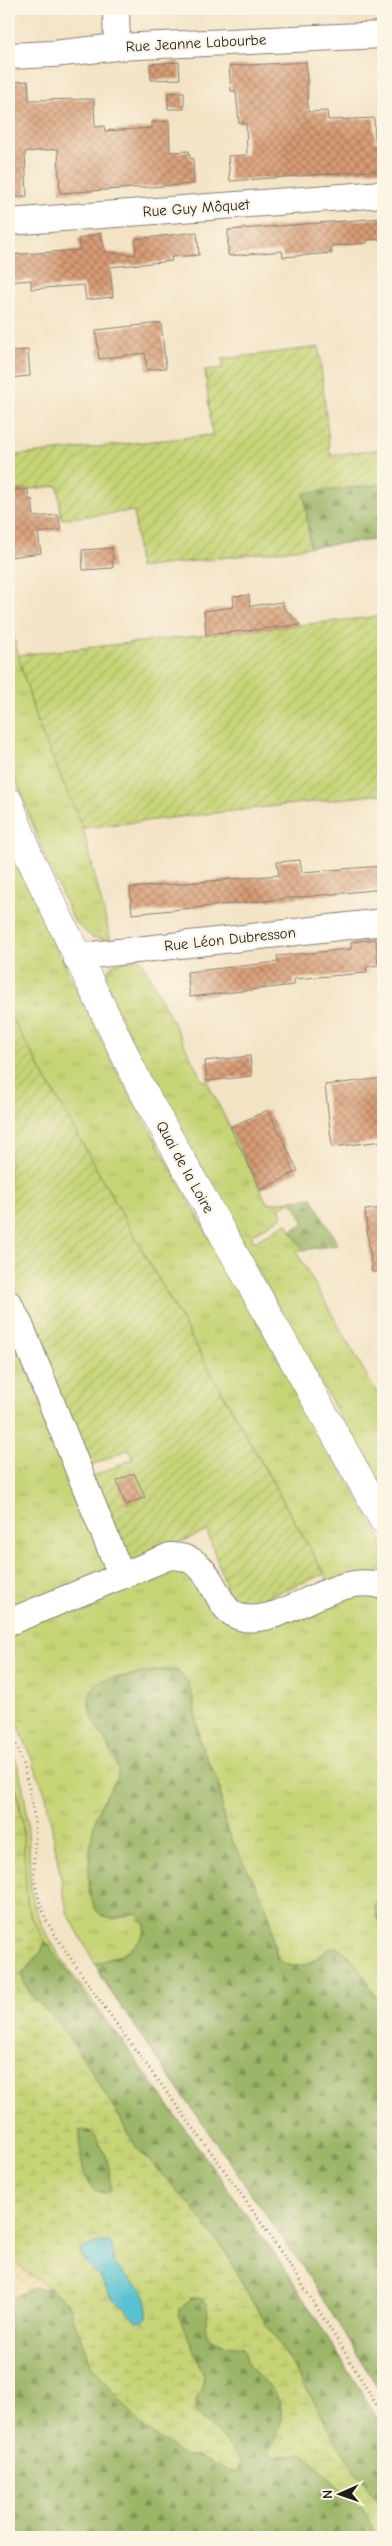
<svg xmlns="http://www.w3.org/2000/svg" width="392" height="2546" font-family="'Comic Neue',sans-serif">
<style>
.grass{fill:url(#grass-tufts);stroke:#717849}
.forest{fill:url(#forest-firs);stroke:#5c6942}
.wetland{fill:url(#wetland-marsh);stroke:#717849;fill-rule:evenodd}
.sand{fill:url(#sand-dots);stroke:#857b5d}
.garden{fill:url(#garden-furrows);stroke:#717849}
.water{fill:#58c2d3;stroke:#3a6f78}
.building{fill:url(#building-cross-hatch)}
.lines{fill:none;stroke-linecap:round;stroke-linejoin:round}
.minor-casing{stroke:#888070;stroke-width:28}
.major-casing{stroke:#888070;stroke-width:29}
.path{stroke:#888070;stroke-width:3;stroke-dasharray:1 4;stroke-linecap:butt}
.minor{stroke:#fff;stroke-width:26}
.major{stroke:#fff;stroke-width:28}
.labels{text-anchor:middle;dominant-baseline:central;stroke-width:4.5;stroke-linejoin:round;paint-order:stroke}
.street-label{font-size:15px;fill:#1c1c1c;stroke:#fcf5e5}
</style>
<defs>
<pattern id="grass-tufts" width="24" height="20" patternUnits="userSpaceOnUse" patternTransform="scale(1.25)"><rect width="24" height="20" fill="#c6d476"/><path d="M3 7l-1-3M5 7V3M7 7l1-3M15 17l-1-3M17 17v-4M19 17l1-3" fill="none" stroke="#aab566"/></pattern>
<pattern id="forest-firs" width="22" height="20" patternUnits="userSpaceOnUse" patternTransform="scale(1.25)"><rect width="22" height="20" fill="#9cb667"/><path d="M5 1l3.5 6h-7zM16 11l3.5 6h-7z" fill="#7e9354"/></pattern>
<pattern id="wetland-marsh" width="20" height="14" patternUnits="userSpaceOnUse" patternTransform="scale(1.25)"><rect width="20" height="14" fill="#c6d476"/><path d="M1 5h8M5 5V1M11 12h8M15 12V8" fill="none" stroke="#aab566"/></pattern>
<pattern id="sand-dots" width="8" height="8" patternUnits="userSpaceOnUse" patternTransform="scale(1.25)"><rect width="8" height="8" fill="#eeda9e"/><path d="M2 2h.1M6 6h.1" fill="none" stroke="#ccba88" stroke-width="1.8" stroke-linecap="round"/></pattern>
<pattern id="garden-furrows" width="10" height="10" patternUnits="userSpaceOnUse" patternTransform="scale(1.25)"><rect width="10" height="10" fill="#c6d476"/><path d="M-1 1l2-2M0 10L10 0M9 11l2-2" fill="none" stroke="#aab566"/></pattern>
<pattern id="building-cross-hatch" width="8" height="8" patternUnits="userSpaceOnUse" patternTransform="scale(1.25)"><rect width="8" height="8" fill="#d89c75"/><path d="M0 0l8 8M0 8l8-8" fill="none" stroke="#ae7e5f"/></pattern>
</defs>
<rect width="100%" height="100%" fill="#fcf5e5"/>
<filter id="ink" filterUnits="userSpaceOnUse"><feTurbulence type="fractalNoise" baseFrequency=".02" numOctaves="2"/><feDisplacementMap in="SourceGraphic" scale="10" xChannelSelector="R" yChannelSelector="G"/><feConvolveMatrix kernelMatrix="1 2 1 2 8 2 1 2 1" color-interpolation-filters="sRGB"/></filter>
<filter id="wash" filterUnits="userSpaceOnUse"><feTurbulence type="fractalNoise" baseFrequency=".0096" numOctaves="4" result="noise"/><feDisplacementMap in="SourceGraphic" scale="20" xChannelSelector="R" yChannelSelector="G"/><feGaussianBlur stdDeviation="1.12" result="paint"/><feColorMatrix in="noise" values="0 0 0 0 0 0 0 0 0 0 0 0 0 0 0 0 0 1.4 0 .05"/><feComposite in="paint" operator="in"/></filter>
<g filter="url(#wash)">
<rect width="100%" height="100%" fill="#f3e3c5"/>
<path class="grass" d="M9,620L37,722L83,828L111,941L92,937L74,921L45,857L9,761Z
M9,835L54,943L115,1067L240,1292L383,1542V1580L331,1586L9,1013Z
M140,958L203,1081H207L267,1203L292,1201L279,1208L283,1216L251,1235L254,1242L287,1223L303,1250L296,1251L383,1404V1493L158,1092L105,986L107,972L112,965Z
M9,1327L115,1572L9,1615Z
M179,1563L220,1605L309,1604L383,1591V1897L378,1898L376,1917L383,1926V2012L373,1991L355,1965L324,1951C310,1965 296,1971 278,1960L265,1907L227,1830L222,1812L220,1789L200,1742L198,1727L178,1671L161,1670L103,1680L109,1750L119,1770C115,1783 108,1791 103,1802C89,1831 90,1864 89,1895L117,1919L137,1913L145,1924C144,1950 116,1956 95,1964L67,1912L46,1796L9,1701V1632Z
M9,1739C20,1769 27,1800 28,1832C30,1856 28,1880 34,1904C46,1947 96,2004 123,2042C96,2010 34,1940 27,1901C22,1874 25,1845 22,1817C20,1799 14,1783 9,1766C7,1758 9,1747 9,1739Z"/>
<path class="forest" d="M383,484V539L310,547L304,493Z
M312,1198L338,1245L303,1250L291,1231L304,1223L291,1200Z
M161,1670L178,1671C199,1692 193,1716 200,1742C205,1758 215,1771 219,1787C223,1802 221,1817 228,1832C241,1861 262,1890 271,1921C274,1933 271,1947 277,1958C283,1968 303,1967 312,1962C322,1957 326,1942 341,1950C358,1960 375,1995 383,2012V2396L304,2269L108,1988L95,1964C116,1956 144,1950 145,1924L136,1913C126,1913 118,1920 107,1918C82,1912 89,1853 92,1834C94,1823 98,1810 103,1801C109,1788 122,1778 117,1763C110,1742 67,1699 103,1680Z
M383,1897V1926C376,1916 372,1909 378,1898Z
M45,1941L91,2004L123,2042L286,2270L383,2427V2510L345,2457L312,2398L246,2291L227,2255L193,2208L136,2147L86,2062L57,2021L33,1998L25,1985L22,1975L41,1952Z
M80,2130L90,2131C106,2148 111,2167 111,2190C81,2204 79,2148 80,2130Z
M34,2287C61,2289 66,2298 75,2322L185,2456H196L211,2461L210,2427L196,2412V2400L202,2387L204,2376L179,2316L180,2310L191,2298H199L207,2303C210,2311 208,2313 206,2322C201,2346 229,2344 243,2347C246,2353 246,2360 249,2365C256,2375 266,2382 273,2391C288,2409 281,2433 269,2449L284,2456L295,2453L303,2454L362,2508L378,2537H9V2300Z"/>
<path class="wetland" d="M9,1770H11L22,1817L27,1902L31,1916L45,1941L41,1952L22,1974L25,1985L33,1998L57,2021L86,2062L136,2147L193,2208L227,2255L246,2291L312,2398L345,2457L383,2510V2537H378L362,2508L303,2454C291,2453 282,2459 270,2455L269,2449C281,2433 288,2409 273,2391C266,2382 256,2375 249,2365C246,2360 246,2353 243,2347C229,2344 201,2346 206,2322C208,2313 210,2311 207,2303L199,2298H191L180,2310L179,2316L204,2376L202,2387L196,2400V2412L229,2446L241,2462L239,2471L227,2470L196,2456H185L144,2428L92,2366L67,2302L14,2263L9,2256ZM80,2130L90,2131C106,2148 111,2167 111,2190C81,2204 79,2148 80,2130ZM113,2246V2262L136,2321L125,2308L112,2298L100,2277L85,2262L79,2252Z"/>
<path class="sand" d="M9,2256L29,2274L52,2289L34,2287L9,2300Z"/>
<path class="garden" d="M319,347L330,455L383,449V484L304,493L310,547L139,568L134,511L61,519L58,486L9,491V456L212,435L205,370L223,368L222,359Z
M383,616V794L83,828L37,722L18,655Z
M9,1013L324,1574L234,1610L207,1531L126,1565L91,1477L133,1459L129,1449L88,1467L14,1286L9,1288Z"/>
<path class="water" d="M100,2242H110C115,2249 110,2258 115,2265C128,2287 150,2279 147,2317L142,2322L136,2321L125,2308L112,2298L100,2277L85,2262L80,2249Z"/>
<g id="blocks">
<path class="building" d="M179,62L180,79L151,80L150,64Z
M306,62L308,112L327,111L328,120L374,118L375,142H383V170L230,181L228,156L247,155L246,123H239L236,91H231L229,66Z
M28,81L29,100L94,99L95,127L104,126L105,131L152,128V122L169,121L170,152L189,151L190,159L193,158L194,184L60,193L58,149L25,152L27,196L9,198V82Z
M184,92V109H168V93Z
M383,218V239L367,240V243L331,246L332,253L283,257L282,251L229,256L228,253V230Z
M197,232L199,255L171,257L172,261L110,267L113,297L86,300L84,285L31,289V280L9,282V255L80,250L78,239L100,233L106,252L136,255L135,239Z
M161,323L166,368L147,370L145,353L99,359L96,330Z
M28,350L30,376L9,378V352Z
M28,489L29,500L32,499L34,517L58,515L61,530L38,533L41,553L10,557L9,491Z
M112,548L113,568L83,570L82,550Z
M249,595L250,606L283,602V607L300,625L206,635L204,611L234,607L233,596Z
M300,860L302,872L383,866V889L132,914L130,888L279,875L277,862Z
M376,939L378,965L366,967L367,973L294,979V985L190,997L187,972L278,962L277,956L351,949V942Z
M250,1056L252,1076L207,1081L205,1061Z
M383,1078V1141L332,1147L325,1085Z
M268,1110L298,1171L261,1190L230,1127Z
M383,1208V1271L372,1272L365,1210Z
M134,1473L145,1497L126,1505L117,1481Z"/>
</g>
</g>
<g filter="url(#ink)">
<use href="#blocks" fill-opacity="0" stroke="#888070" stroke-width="1"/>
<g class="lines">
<g class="minor-casing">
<path id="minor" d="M116,9L117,47
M9,56L53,54L117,47L383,35
M9,222L383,194
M77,960L92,955L383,922
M9,1304L20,1325L121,1575
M9,1622L170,1556C220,1556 210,1614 244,1618C289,1624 334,1571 383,1586"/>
</g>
<g class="major-casing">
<path id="major" d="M9,802L29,856L139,1084L383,1520"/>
</g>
<path class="path" d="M9,1726C22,1759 32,1791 35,1827C36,1842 33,1858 34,1873C35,1890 41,1906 47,1922C110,2022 186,2114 253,2211C299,2278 342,2346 383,2416"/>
<use href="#minor" class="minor"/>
<use href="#major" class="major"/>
</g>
</g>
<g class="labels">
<g class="street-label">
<text transform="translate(196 43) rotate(-3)">Rue Jeanne Labourbe</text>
<text transform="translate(196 208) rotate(-4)">Rue Guy Môquet</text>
<text transform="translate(230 939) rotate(-6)">Rue Léon Dubresson</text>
<text transform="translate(185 1167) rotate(61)">Quai de la Loire</text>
</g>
</g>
<rect width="392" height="2546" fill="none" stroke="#fcf5e5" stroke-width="30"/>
<g transform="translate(340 2494) rotate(268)" stroke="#fcf5e5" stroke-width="4" paint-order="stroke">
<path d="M0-4L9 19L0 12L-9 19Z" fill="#1c1c1c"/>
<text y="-8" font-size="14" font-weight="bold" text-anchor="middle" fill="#1c1c1c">N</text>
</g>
</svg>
